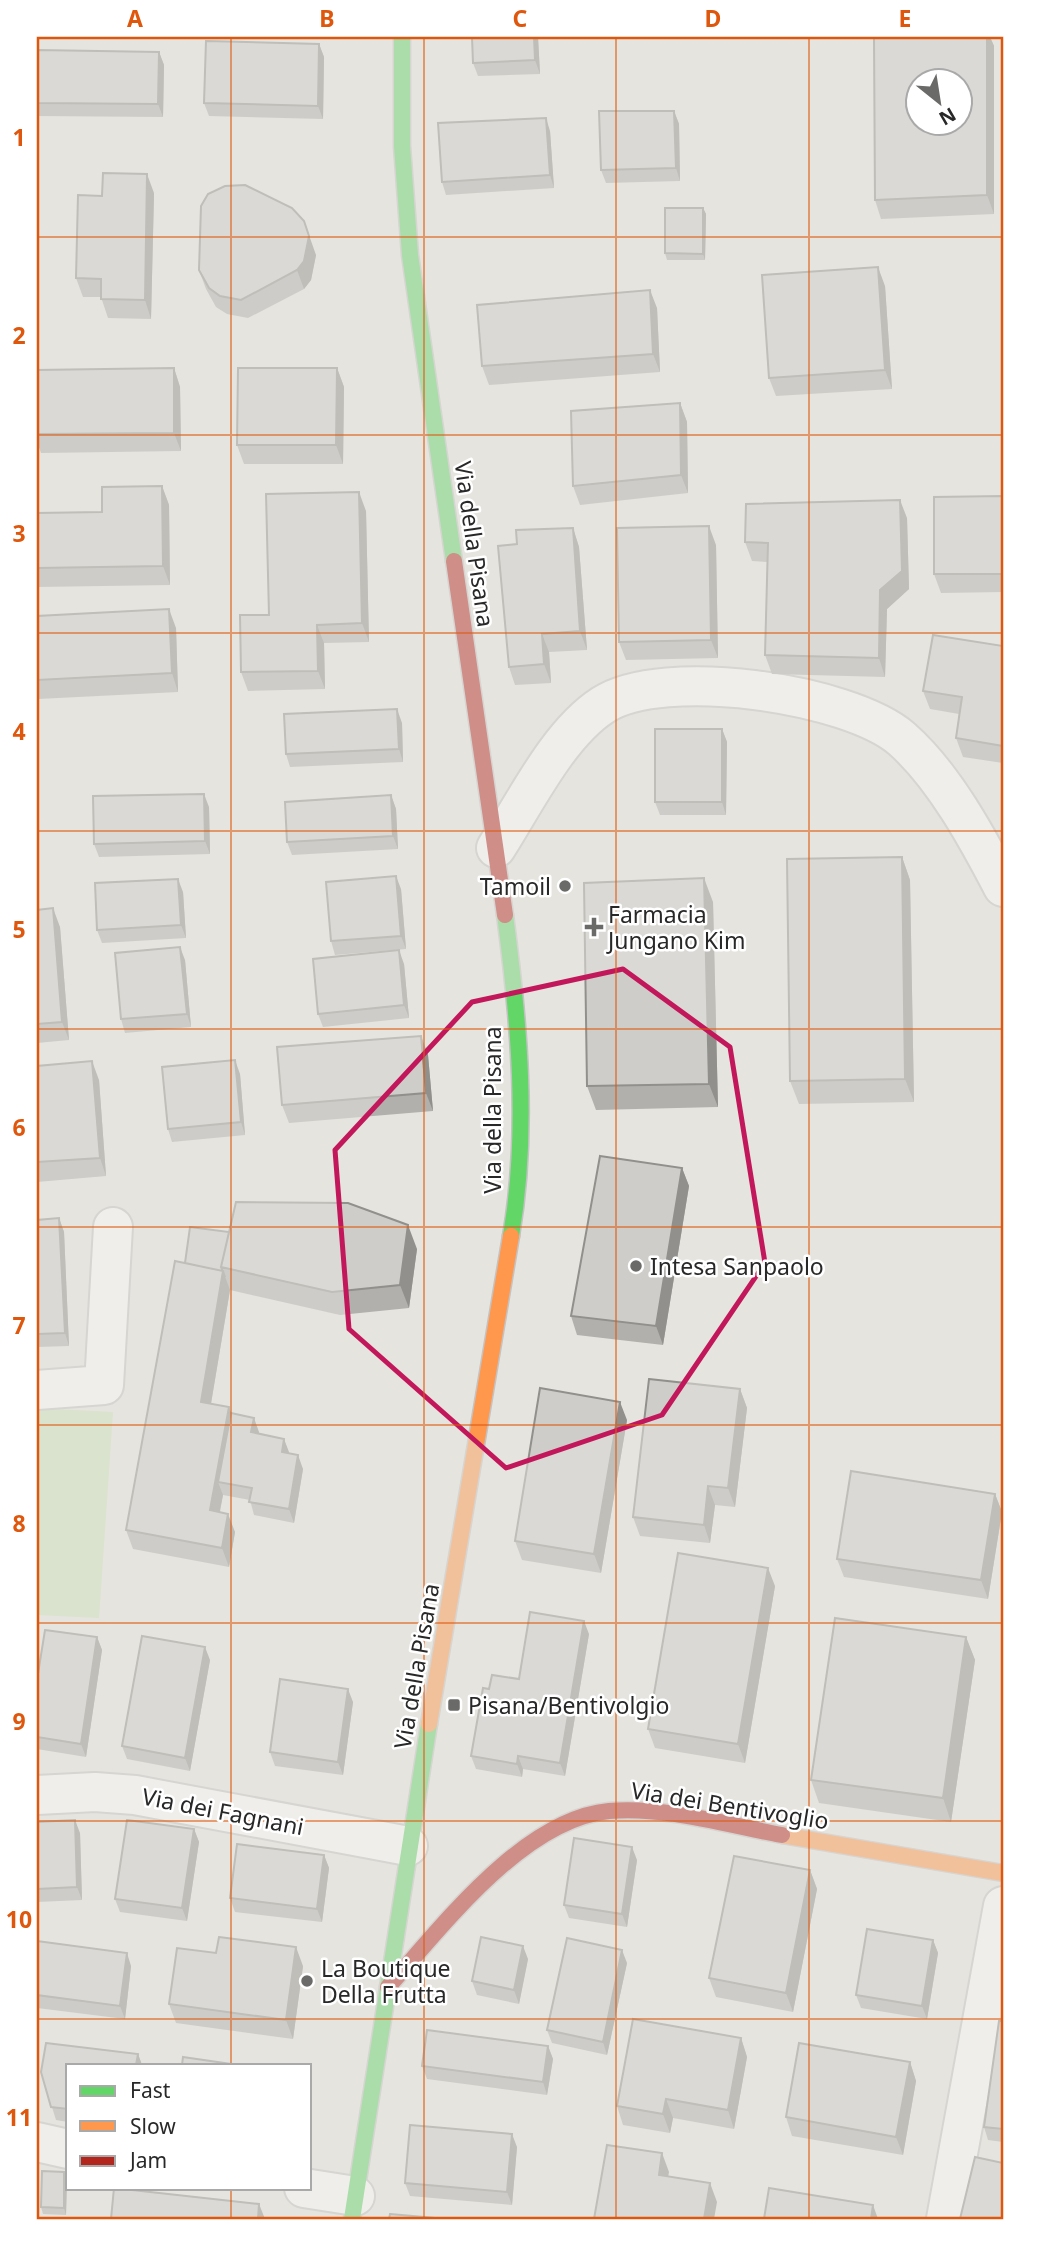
<svg xmlns="http://www.w3.org/2000/svg" width="1040" height="2256" font-family="'Noto Sans',sans-serif">
<style>
.pitch{fill:#cce2b8}
.lines{fill:none;stroke-linecap:round;stroke-linejoin:round}
.street-casing{stroke:#c4c3c3;stroke-width:42}
.fast-casing{stroke:#c4c3c3;stroke-width:19}
.slow-casing{stroke:#c4c3c3;stroke-width:19}
.jam-casing{stroke:#c4c3c3;stroke-width:19}
.street{stroke:#fbfbfa;stroke-width:38}
.fast{stroke:#63d668;stroke-width:16}
.slow{stroke:#ff974d;stroke-width:16}
.jam{stroke:#b3261e;stroke-width:16}
.wall{fill:#b2b0ad}
.shaded-wall{fill:#91908d}
.building{fill:#cfcdc9;stroke:#91908d;stroke-width:2;fill-rule:evenodd}
.marked{fill:none;stroke:#c2185b;stroke-width:5;stroke-linejoin:round}
.grid{fill:none;stroke:#de570d;stroke-width:2;stroke-opacity:0.55}
.poi-dot{fill:#6a6a68;stroke:#fff;stroke-width:2.5}
.labels{text-anchor:middle;dominant-baseline:central;stroke-width:5;stroke-linejoin:round;paint-order:stroke}
.street-label{font-size:23px;fill:#282828;stroke:#fff}
.poi-label{font-size:23px;fill:#282828;stroke:#fff;text-anchor:start}
.neatline{fill:none;stroke:#de570d;stroke-width:2.5}
.grid-label{font-size:23px;text-anchor:middle;font-weight:bold;fill:#de570d}
</style>
<rect width="100%" height="100%" fill="#e6e4de"/>
<path class="pitch" d="M37,1408L113,1412L99,1618L37,1615Z"/>
<g class="lines">
<g class="street-casing">
<path id="street" d="M496,848C525,803 558,734 603,705C663,666 849,693 902,739C944,776 978,839 1003,887
M37,1390L104,1385L113,1227
M37,1795L95,1792L135,1795L408,1846
M37,2142L68,2149
M304,2188L355,2196
M946,2219L1003,1906"/>
</g>
<g class="fast-casing">
<path id="fast" d="M402,37V146L410,255L454,561
M505,915C519,1020 529,1131 511,1236
M352,2219L429,1724"/>
</g>
<g class="slow-casing">
<path id="slow" d="M429,1724L511,1236
M782,1835L1003,1873"/>
</g>
<g class="jam-casing">
<path id="jam" d="M454,561L505,915
M388,1987C442,1927 523,1819 609,1811C665,1806 727,1825 782,1835"/>
</g>
<use href="#street" class="street"/>
<use href="#fast" class="fast"/>
<use href="#slow" class="slow"/>
<use href="#jam" class="jam"/>
</g>
<path class="wall" d="M538,37L540,74L478,76L473,63Z
M874,37H990L994,46V214L881,219L875,200Z
M319,44L324,57L323,119L209,116L204,103Z
M37,50L159,52L164,65L163,117L37,116Z
M674,111L679,124L680,181L606,183L601,170Z
M550,131L554,188L446,195L442,182Z
M154,193L151,319L108,318L101,297H83L76,278L102,196Z
M703,208L706,214L705,260H667L665,253Z
M316,255L311,280L304,289L248,318L227,314L216,307L206,289L199,270Z
M885,286L892,389L776,396L769,378Z
M657,308L660,372L489,385L482,366Z
M174,368L180,387L181,451L41,453L37,441V370Z
M337,368L344,387L343,464H244L237,445Z
M680,403L687,422L688,493L580,505L573,486Z
M162,486L169,505L170,585L37,587V513L102,512Z
M1003,496V592L941,593L934,574Z
M366,511L369,642L324,643L325,689L248,691L241,672L269,615Z
M907,518L909,589L887,609L885,677L772,674L765,655L767,562L752,561L745,542Z
M573,528L579,547L587,650L549,652L551,683L515,685L509,667L517,544Z
M716,545L718,658L626,660L619,642Z
M176,628L178,692L38,699L37,695V680Z
M1003,646V763L963,757L956,738L959,714L930,709L923,691Z
M402,723L403,762L290,767L286,754Z
M722,729L727,742L726,815H660L655,802Z
M391,795L396,809L398,849L292,855L287,842Z
M209,807L210,854L99,857L94,844Z
M902,857L910,880L914,1102L799,1104L790,1081Z
M401,889L406,949L335,955L331,941Z
M183,892L186,938L102,943L97,930Z
M713,902L718,1107L596,1110L587,1086Z
M37,910L60,927L69,1040L37,1043Z
M185,960L191,1027L125,1033L121,1019Z
M404,964L409,1018L323,1027L318,1014Z
M421,1036L428,1055L433,1111L289,1123L282,1105Z
M37,1066L99,1080L106,1176L37,1182Z
M240,1074L245,1135L172,1142L168,1129Z
M682,1168L689,1186L663,1345L577,1335L571,1316Z
M59,1218L64,1232L69,1346L37,1347V1220Z
M229,1232L417,1249L409,1308L340,1315L230,1290L211,1404L229,1407L231,1413L259,1432L258,1434L284,1439L289,1454L303,1469L294,1523L254,1515L250,1500L223,1495L220,1512L235,1532L229,1567L133,1549L126,1530L185,1263Z
M740,1389L747,1408L735,1507L715,1505L710,1543L640,1536L633,1517Z
M627,1420L601,1573L522,1560L515,1541Z
M995,1494L1002,1512L988,1599L844,1577L837,1559Z
M775,1586L745,1763L655,1748L648,1729Z
M589,1634L565,1776L523,1769L522,1777L476,1769L471,1756L489,1689L519,1679Z
M97,1637L102,1650L86,1757L37,1749V1680Z
M966,1637L975,1660L951,1822L819,1803L811,1780Z
M210,1660L190,1771L127,1759L122,1746Z
M353,1702L343,1775L275,1766L270,1752Z
M37,1822L80,1833L82,1900L37,1902Z
M194,1829L199,1842L187,1921L120,1912L115,1899Z
M324,1855L329,1868L322,1922L235,1912L230,1898Z
M637,1860L627,1927L569,1918L564,1905Z
M810,1870L817,1889L793,2012L716,1997L709,1978Z
M933,1940L938,1953L927,2019L861,2008L856,1995Z
M37,1941L131,1966L125,2019L37,2008Z
M528,1959L519,2004L477,1995L472,1981Z
M627,1963L607,2055L552,2043L547,2030Z
M303,1966L293,2039L176,2023L169,2004Z
M1003,2021V2142L988,2140L984,2127Z
M741,2038L747,2057L734,2129L673,2118L670,2133L623,2125L617,2106Z
M46,2043L138,2054L142,2065H68V2122L56,2120L41,2072Z
M548,2046L553,2059L547,2095L427,2079L422,2066Z
M910,2062L916,2081L903,2155L792,2136L786,2117Z
M517,2147L512,2205L410,2196L405,2183Z
M64,2172L67,2179L66,2215L43,2214L41,2207Z"/>
<path class="shaded-wall" d="M534,37H538L540,74L535,60Z
M987,37H990L994,46V214L987,195Z
M319,44L324,57L323,119L318,106Z
M159,52L164,65L163,117L158,104Z
M674,111L679,124L680,181L676,168Z
M546,118L550,131L554,188L550,175Z
M147,174L154,193L151,319L145,300Z
M703,208L706,214L705,260L703,254Z
M304,221L316,255L311,280L304,289L297,270Z
M878,267L885,286L892,389L885,370Z
M650,290L657,308L660,372L653,354Z
M174,368L180,387L181,451L174,433Z
M337,368L344,387L343,464L336,445Z
M680,403L687,422L688,493L681,475Z
M162,486L169,505L170,585L163,566Z
M359,492L366,511L369,642L362,623Z
M900,500L907,518L909,589L887,609L885,677L879,658L880,590Z
M709,526L716,545L718,658L711,640Z
M573,528L579,547L587,650L580,631Z
M169,609L176,628L178,692L172,673Z
M317,625L324,643L325,689L318,671Z
M542,634L549,652L551,683L544,664Z
M397,709L402,723L403,762L399,749Z
M722,729L727,742L726,815L722,802Z
M204,794L209,807L210,854L205,841Z
M391,795L396,809L398,849L393,836Z
M902,857L910,880L914,1102L905,1079Z
M396,876L401,889L406,949L401,936Z
M704,878L713,902L718,1107L709,1084Z
M178,879L183,892L186,938L181,925Z
M53,908L60,927L69,1040L62,1022Z
M180,947L185,960L191,1027L187,1014Z
M399,950L404,964L409,1018L404,1005Z
M421,1036L428,1055L433,1111L426,1093Z
M235,1060L240,1074L245,1135L241,1122Z
M92,1061L99,1080L106,1176L100,1158Z
M682,1168L689,1186L663,1345L656,1326Z
M59,1218L64,1232L69,1346L65,1333Z
M408,1225L417,1249L409,1308L400,1285Z
M223,1271L230,1290L208,1421L201,1402Z
M740,1389L747,1408L735,1507L728,1488Z
M620,1402L627,1420L601,1573L594,1554Z
M229,1407L235,1426L218,1482L223,1495L216,1529L210,1510Z
M254,1418L259,1432L256,1446L251,1432Z
M284,1439L289,1452L287,1466L282,1452Z
M298,1455L303,1469L294,1523L289,1509Z
M708,1486L715,1505L710,1543L704,1525Z
M995,1494L1002,1512L988,1599L981,1580Z
M228,1514L235,1532L229,1567L222,1548Z
M768,1568L775,1586L745,1763L738,1744Z
M584,1621L589,1634L565,1776L560,1763Z
M97,1637L102,1650L86,1757L81,1744Z
M966,1637L975,1660L951,1822L943,1798Z
M205,1647L210,1660L190,1771L185,1758Z
M348,1689L353,1702L343,1775L338,1762Z
M518,1756L523,1769L522,1777L517,1764Z
M75,1820L80,1833L82,1900L77,1887Z
M194,1829L199,1842L187,1921L182,1908Z
M632,1847L637,1860L627,1927L622,1914Z
M324,1855L329,1868L322,1922L317,1909Z
M810,1870L817,1889L793,2012L786,1993Z
M933,1940L938,1953L927,2019L922,2006Z
M523,1946L528,1959L519,2004L514,1990Z
M296,1947L303,1966L293,2039L286,2020Z
M622,1950L627,1963L607,2055L603,2042Z
M127,1953L131,1966L125,2019L120,2006Z
M741,2038L747,2057L734,2129L728,2110Z
M548,2046L553,2059L547,2095L543,2082Z
M138,2054L142,2065H136Z
M910,2062L916,2081L903,2155L896,2137Z
M666,2099L673,2118L670,2133L663,2114Z
M512,2134L517,2147L512,2205L507,2192Z
M662,2153L669,2172L665,2194L659,2175Z
M64,2172L67,2179L66,2215L64,2208Z
M710,2183L717,2202L714,2219H704Z
M259,2204L265,2219H258Z
M873,2205L878,2219H871Z"/>
<path class="building" d="M472,37H534L535,60L473,63Z
M874,37H987V195L875,200ZM918,80H960V122H918Z
M206,41L319,44L318,106L204,103Z
M37,50L159,52L158,104L37,103Z
M599,111H674L676,168L601,170Z
M546,118L550,175L442,182L438,123Z
M103,173L147,174L145,300L101,299V279L76,278L78,195L102,196Z
M245,185L292,208L304,221L309,236L304,261L297,270L241,300L220,296L209,288L199,270L201,206L208,194L225,186Z
M665,208H703V254L665,253Z
M878,267L885,370L769,378L762,275Z
M650,290L653,354L482,366L477,305Z
M174,368V433L37,434V370Z
M238,368H337L336,445H237Z
M680,403L681,475L573,486L571,411Z
M162,486L163,566L37,568V513L102,512V487Z
M359,492L362,623L317,625L318,671L241,672L240,615H269L266,494Z
M1003,496V574H934V497Z
M900,500L902,571L880,590L879,658L765,655L768,543L745,542L746,504Z
M709,526L711,640L619,642L617,528Z
M573,528L580,631L542,634L544,664L509,667L498,546L517,544L516,530Z
M169,609L172,673L37,680V616Z
M933,635L1003,646V746L956,738L962,697L923,691Z
M397,709L399,749L286,754L284,714Z
M655,729H722V802H655Z
M204,794L205,841L94,844L93,796Z
M391,795L393,836L287,842L285,802Z
M902,857L905,1079L790,1081L787,859Z
M396,876L401,936L331,941L326,882Z
M704,878L709,1084L587,1086L584,883Z
M178,879L181,925L97,930L95,883Z
M53,908L62,1022L37,1024V910Z
M180,947L187,1014L121,1019L115,953Z
M399,950L404,1005L318,1014L313,959Z
M421,1036L426,1093L282,1105L277,1047Z
M235,1060L241,1122L168,1129L162,1067Z
M92,1061L100,1158L37,1162V1066Z
M600,1156L682,1168L656,1326L571,1316Z
M236,1202L348,1203L408,1225L400,1285L332,1292L221,1267Z
M59,1218L65,1333L37,1334V1220Z
M190,1227L229,1232L221,1267L225,1277L223,1271L185,1263Z
M175,1261L223,1271L201,1402L229,1407L210,1510L228,1514L222,1548L126,1530Z
M649,1379L740,1389L728,1488L708,1486L704,1525L633,1517Z
M540,1388L620,1402L594,1554L515,1541Z
M231,1413L254,1418L251,1432L284,1439L282,1452L298,1455L289,1509L249,1502L252,1488L218,1482Z
M851,1471L995,1494L981,1580L837,1559Z
M678,1553L768,1568L738,1744L648,1729Z
M530,1612L584,1621L560,1763L518,1756L517,1764L471,1756L483,1688L489,1689L492,1675L519,1679Z
M835,1618L966,1637L943,1798L811,1780Z
M45,1630L97,1637L81,1744L37,1737V1680Z
M142,1636L205,1647L185,1758L122,1746Z
M280,1679L348,1689L338,1762L270,1752Z
M75,1820L77,1887L37,1889V1822Z
M127,1820L194,1829L182,1908L115,1899Z
M574,1838L632,1847L622,1914L564,1905Z
M237,1844L324,1855L317,1909L230,1898Z
M734,1856L810,1870L786,1993L709,1978Z
M867,1929L933,1940L922,2006L856,1995Z
M219,1937L296,1947L286,2020L169,2004L177,1948L216,1953Z
M481,1937L523,1946L514,1990L472,1981Z
M567,1938L622,1950L603,2042L547,2030Z
M37,1941L127,1953L120,2006L37,1995Z
M633,2019L741,2038L728,2110L666,2099L663,2114L617,2106Z
M999,2021H1003V2129L984,2127Z
M427,2030L548,2046L543,2082L422,2066Z
M46,2043L138,2054L136,2065H68V2109L51,2107L41,2072Z
M799,2043L910,2062L896,2137L786,2117Z
M183,2057L238,2065H182Z
M410,2125L512,2134L507,2192L405,2183Z
M607,2145L662,2153L659,2175L710,2183L704,2219H594Z
M975,2157L1003,2163V2219H960Z
M42,2171L64,2172V2208L41,2207Z
M114,2188L259,2204L258,2219H111Z
M769,2188L873,2205L871,2219H764Z
M390,2214L447,2219H389Z"/>
<path d="M0 0H1040V2256H0ZM623,969L730,1047L765,1263L662,1415L506,1468L349,1329L335,1150L472,1002Z" fill="#e6e4de" fill-opacity=".55" fill-rule="evenodd"/>
<path class="marked" d="M623,969L730,1047L765,1263L662,1415L506,1468L349,1329L335,1150L472,1002Z"/>
<path class="grid" d="M231,37V2065M424,37V2219M616,37V2219M809,37V2219M37,237H1003M37,435H1003M37,633H1003M37,831H1003M37,1029H1003M37,1227H1003M37,1425H1003M37,1623H1003M37,1821H1003M37,2019H1003M231,2188V2219"/>
<g class="poi-dot">
<circle cx="565" cy="886" r="7"/>
<path d="M590.5 916.5h7v7h7v7h-7v7h-7v-7h-7v-7h7z"/>
<circle cx="636" cy="1266" r="7"/>
<rect x="447" y="1698" width="14" height="14" rx="3.5"/>
<circle cx="307" cy="1981" r="7"/>
</g>
<g class="labels">
<g class="street-label">
<text transform="translate(475 544) rotate(82)">Via della Pisana</text>
<text transform="translate(492 1110) rotate(-90)">Via della Pisana</text>
<text transform="translate(416 1666) rotate(-80)">Via della Pisana</text>
<text transform="translate(730 1805) rotate(9)">Via dei Bentivoglio</text>
<text transform="translate(223 1811) rotate(11)">Via dei Fagnani</text>
</g>
<g class="poi-label">
<text x="551" y="886" text-anchor="end">Tamoil</text>
<text x="608" y="914">Farmacia<tspan x="608" dy="26">Jungano Kim</tspan></text>
<text x="650" y="1266">Intesa Sanpaolo</text>
<text x="468" y="1705">Pisana/Bentivolgio</text>
<text x="321" y="1968">La Boutique<tspan x="321" dy="26">Della Frutta</tspan></text>
</g>
</g>
<rect width="1040" height="2256" fill="none" stroke="#ffffff" stroke-width="77"/>
<rect x="66" y="2064" width="245" height="126" fill="#ffffff" stroke="#a9a9a9" stroke-width="2"/>
<rect x="80" y="2086" width="35" height="10" fill="#63d668" stroke="#a9a9a9" stroke-width="2"/>
<text x="130" y="2098" font-size="21" fill="#282828">Fast</text>
<rect x="80" y="2121" width="35" height="10" fill="#ff974d" stroke="#a9a9a9" stroke-width="2"/>
<text x="130" y="2134" font-size="21" fill="#282828">Slow</text>
<rect x="80" y="2156" width="35" height="10" fill="#b3261e" stroke="#a9a9a9" stroke-width="2"/>
<text x="130" y="2168" font-size="21" fill="#282828">Jam</text>
<g transform="translate(939 102) rotate(150)"><circle r="33" fill="#ffffff" stroke="#a9a9a9" stroke-width="2"/>
<path d="M0-5L12 26L0 18L-12 26Z" fill="#6a6a68"/>
<text y="-10" font-size="19" font-weight="bold" text-anchor="middle" fill="#282828">N</text>
</g>
<rect x="38" y="38" width="964" height="2180" class="neatline"/>
<g class="grid-label">
<text x="135" y="27">A</text>
<text x="327" y="27">B</text>
<text x="520" y="27">C</text>
<text x="713" y="27">D</text>
<text x="905" y="27">E</text>
<text x="19" y="146">1</text>
<text x="19" y="344">2</text>
<text x="19" y="542">3</text>
<text x="19" y="740">4</text>
<text x="19" y="938">5</text>
<text x="19" y="1136">6</text>
<text x="19" y="1334">7</text>
<text x="19" y="1532">8</text>
<text x="19" y="1730">9</text>
<text x="19" y="1928">10</text>
<text x="19" y="2126">11</text>
</g>
</svg>
